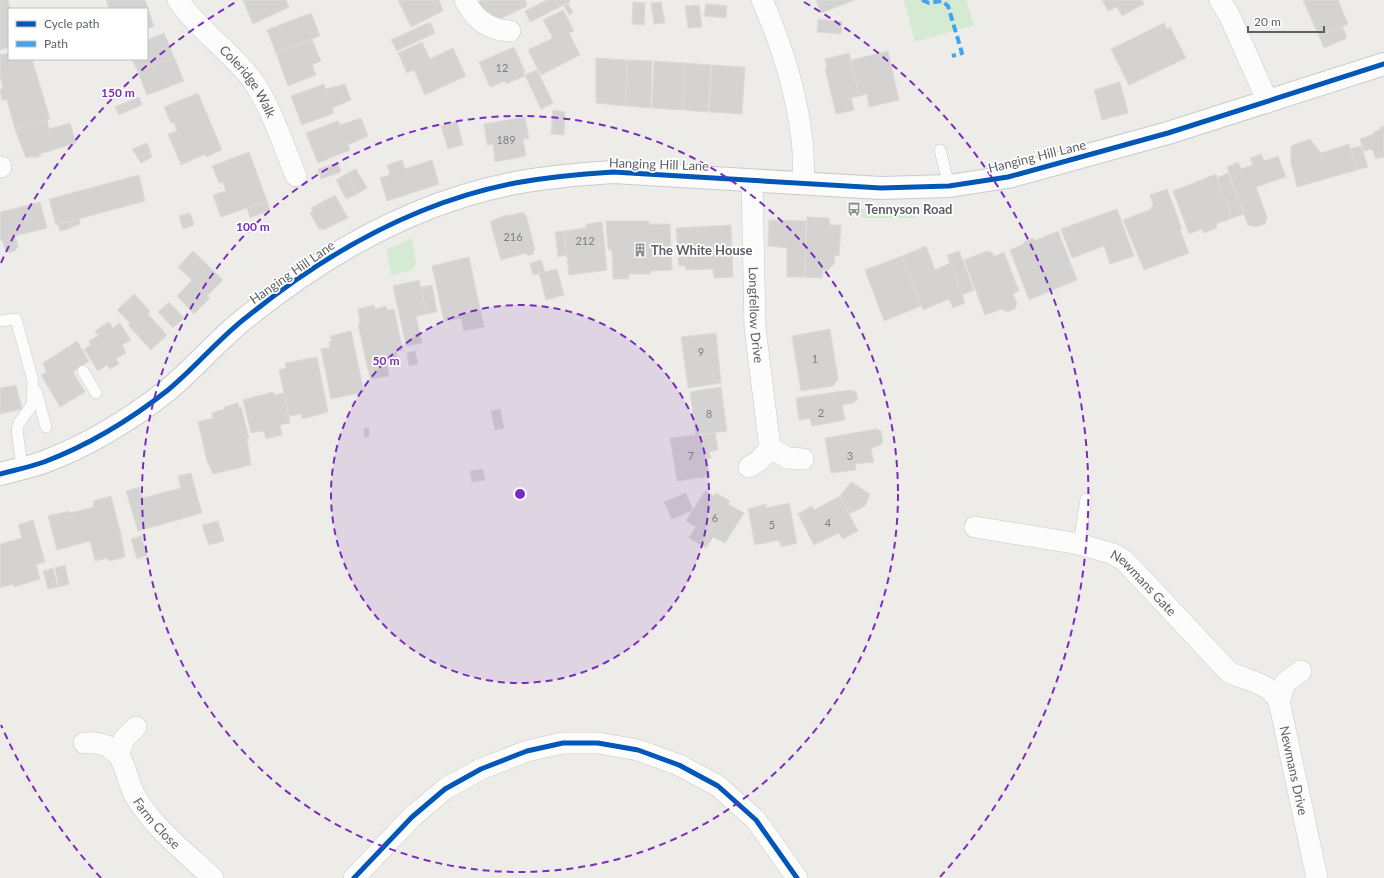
<svg xmlns="http://www.w3.org/2000/svg" width="1384" height="878" font-family="Lato,sans-serif">
<style>
.green{fill:#d5ead2}
.building{fill:#d4d3d1;stroke:#dcdbd7}
.lines{fill:none;stroke-linecap:round;stroke-linejoin:round}
.service-casing{stroke:#cacaca;stroke-width:12}
.minor-casing{stroke:#cacaca;stroke-width:22}
.tertiary-casing{stroke:#cacaca;stroke-width:24}
.service{stroke:#fcfcfc;stroke-width:11}
.minor{stroke:#fcfcfc;stroke-width:21}
.tertiary{stroke:#fcfcfc;stroke-width:22}
.quiet{stroke:#40a5ee;stroke-width:4;stroke-dasharray:8 4;stroke-linecap:butt}
.cycleway-casing{stroke:#fff;stroke-width:8}
.cycleway{stroke:#0057b8;stroke-width:5}
.ring{fill:none;stroke:#7b2cbf;stroke-width:2;stroke-dasharray:7 5}
.labels{text-anchor:middle;dominant-baseline:central;stroke-width:3.5;stroke-linejoin:round;paint-order:stroke}
.number-label{font-size:11px;fill:#7b7f82}
.street-label{font-size:13px;fill:#5c6166;stroke:#fff}
.poi-label{font-size:13px;font-weight:bold;fill:#5c6166;stroke:#fff;text-anchor:start}
.centre{fill:#7b2cbf;stroke:#fff;stroke-width:2}
.ring-label{font-size:12px;text-anchor:middle;font-weight:bold;fill:#7b2cbf;stroke:#fff;stroke-width:3.5;stroke-linejoin:round;paint-order:stroke}
</style>
<rect width="100%" height="100%" fill="#edece8"/>
<path class="green" d="M904,0H966L974,25L915,42Z
M915,208L917,218H862L860,209Z
M412,238L416,263L413,269L392,276L386,250Z"/>
<path class="building" d="M0,0H8L10,9L9,47L0,50Z
M106,0H145L154,26L147,29V9H109Z
M243,0H286L289,7L253,24Z
M398,0H439L443,11L411,27Z
M482,0H525L527,6L494,22L489,12L481,16L474,4Z
M547,0H569L570,2L530,22L525,11Z
M816,0H855L821,13Z
M1102,0H1142L1144,4L1122,16L1117,7L1108,11Z
M1303,0H1338L1348,24L1319,36Z
M633,2L645,3L644,25L632,24Z
M661,2L665,23L654,24L651,3Z
M568,4L573,12L569,15L564,5Z
M706,4L727,6L726,18L704,16Z
M699,5L702,27L688,28L685,6Z
M563,10L574,31L569,33L580,55L541,75L528,50L553,38L543,20Z
M311,13L320,36L276,53L267,30Z
M818,19L842,22L841,34L817,32Z
M430,22L435,33L397,51L391,40Z
M1164,23L1167,29L1170,27L1186,58L1129,85L1111,49Z
M1342,26L1347,38L1324,48L1319,36Z
M164,33L174,57L138,72L132,59H147V40Z
M312,39L321,61L312,65L316,75L288,86L276,53Z
M422,42L430,59L453,48L466,76L425,95L414,70L407,73L398,53Z
M514,47L525,72L523,73L525,76L506,84L505,81L490,87L479,62Z
M888,51L899,100L869,107L867,94L859,96L851,60Z
M9,53V59H32L50,119L15,129L7,100H2L0,90L3,88L0,77V55Z
M849,53L859,96L851,98L854,110L836,114L825,68H827L825,59Z
M174,57L184,81L147,95L138,72Z
M596,58L627,60L626,106L596,103Z
M627,60L652,61L651,108L626,106Z
M654,61L685,63L683,110L652,108Z
M685,63L711,65L708,112L683,110Z
M712,65L745,67L742,114L709,112Z
M537,70L553,103L541,109L525,75Z
M1120,82L1128,113L1102,120L1094,90Z
M324,84L325,89L345,84L351,100L332,108L334,113L302,125L291,96Z
M198,93L222,150L206,157L205,154L181,165L168,134L177,131L174,122L171,123L164,107Z
M139,97L142,105L119,115L115,107Z
M553,110L565,112L564,135L551,134Z
M525,117L529,139H523L526,156L495,162L493,144L487,145L484,124Z
M361,118L368,136L348,145L350,150L318,163L306,133L338,121L340,125Z
M47,120L49,129L70,123L76,143L40,154L41,156L34,158L33,156L26,158L15,129Z
M457,121L463,145L448,149L441,126Z
M1384,126V157L1376,159L1372,149L1364,151L1360,139L1374,134V132L1381,129L1380,127Z
M1310,139L1321,153L1349,144L1357,170L1297,187L1291,163V146Z
M147,143L152,157L141,163L132,149Z
M1361,146L1368,167L1357,170L1350,149Z
M249,152L267,201L221,217L213,195L226,191L223,182L219,183L212,166Z
M1261,154L1264,161L1278,156L1286,177L1256,187L1267,217L1265,224L1256,227L1248,225L1227,167L1238,162L1241,169L1253,165L1250,158Z
M402,160L405,169L432,160L439,184L387,201L380,178L390,175L387,165Z
M338,163L341,172L321,179L318,169Z
M356,169L367,188L357,194L346,174Z
M1228,173L1244,214L1232,218L1217,178Z
M346,174L357,194L346,199L336,180Z
M1216,174L1232,218L1216,224L1217,228L1204,233L1202,229L1189,234L1173,191Z
M139,175L145,201L56,225L49,199Z
M1167,189L1182,229L1180,230L1189,253L1144,270L1123,220L1151,209L1153,204L1150,195Z
M335,195L348,218L323,230L322,228L319,229L310,213L313,211L311,208Z
M267,201L270,210L250,218L247,208Z
M40,202L47,228L15,236L18,246L15,251L9,252L5,249L2,240L0,241V212Z
M1117,209L1134,256L1110,264L1104,246L1072,258L1061,229Z
M523,212L526,215L535,250L533,251L534,254L528,256L527,253L501,260L490,222L505,215L507,216Z
M190,213L194,225L183,229L179,216Z
M807,217L829,218L830,225H841L839,256L835,255L834,264L828,270H823L822,278L805,277Z
M79,219L80,224L71,227L69,221Z
M769,220L806,221L805,277H787V248L768,246Z
M69,221L71,228L60,231L58,224Z
M606,221H649V224H670L672,270L650,271V274H629V279H613L612,251L608,249Z
M602,222L607,270L569,275L564,231L586,228V224Z
M731,225L733,277L714,278L713,269L686,270V266H679L676,228Z
M564,231L567,255L558,257L555,232Z
M1058,231L1077,280L1029,300L1010,250L1024,244V242L1033,238L1034,241Z
M926,246L935,270L950,263L965,303L953,308L949,299L923,310L902,256Z
M193,251L223,280L207,296L210,298L194,314L177,296L192,280L178,267Z
M959,251L974,290L962,295L947,255Z
M987,251L993,253V257L1004,252L1019,291L1013,294L1017,303L1015,309L1007,312L1002,309L985,315L964,260Z
M902,256L921,306L884,321L865,270Z
M469,257L484,327L464,331L461,318L444,321L432,266Z
M541,260L545,272L533,275L530,263Z
M557,269L564,295L546,300L539,273Z
M419,280L427,314L416,316L422,343L406,346L393,286Z
M432,285L437,312L427,314L421,287Z
M134,294L150,311L148,314L167,335L151,350L128,325L130,323L117,310Z
M169,302L184,318L173,328L158,312Z
M374,305L375,309L386,306L387,310L394,309L403,350L396,351L398,362L387,364L389,376L370,379L358,324L360,323L358,309Z
M109,322L113,328L120,323L131,340L122,345L126,353L116,359L119,364L110,369L107,365L98,371L84,349L91,345L89,341L98,336L95,331Z
M830,329L838,379L833,386L801,391L792,336Z
M351,331L364,392L331,399L321,349L330,348L329,341H332L330,336Z
M716,333L721,383L688,388L681,337Z
M77,341L89,361L73,372L85,392L60,407L41,375L46,372L43,363Z
M415,351L418,364L409,366L407,353Z
M317,357L328,412L302,419L301,414L289,416L279,370L286,368L285,363Z
M16,385L22,409L0,414V388Z
M721,387L727,431L696,435L690,392Z
M850,390L856,392L858,399L853,403L842,405L845,420L812,426L810,418L799,420L796,398Z
M273,392L274,395L284,393L290,423L280,425L282,435L266,439L264,431L251,433L243,400Z
M238,403L239,408L241,407L249,438L247,439L251,465L213,474L207,461L198,422L213,418L212,413L225,409L224,407Z
M500,409L504,428L495,430L491,411Z
M364,428H369V437H364Z
M877,429L881,431L883,442L881,445L871,448L874,462L855,464L856,470L831,473L825,438Z
M715,433L718,450L709,452L711,458L707,459L710,476L677,481L670,438Z
M483,469L485,480L472,482L470,471Z
M191,473L202,513L138,531L126,491L139,487L143,498L181,488L178,476Z
M851,482L870,494L865,506L849,514L840,496Z
M705,491L714,496L716,493L730,501L728,504L744,513L725,543L713,537L706,548L689,538L696,527L686,521Z
M686,493L693,510L672,519L664,502Z
M111,496L121,534L125,557L109,561L108,558L95,561L90,541L57,550L48,516L69,511L70,513L94,507L93,501Z
M840,496L858,531L843,539L839,533L814,545L798,514L812,506L814,510Z
M789,503L797,543L781,547L779,540L755,545L748,509L766,504V508Z
M33,520L45,562L36,565L40,579L14,587L13,584L0,588V544L22,538L18,525Z
M218,521L224,541L209,545L202,525Z
M141,536L147,555L137,559L131,539Z
M65,565L69,584L59,587L55,568Z
M53,568L58,587L48,589L43,571Z"/>
<g class="lines">
<g class="service-casing">
<path id="service" d="M940,150L949,186
M0,321L16,319L33,381L32,405L19,423L17,429L22,468
M83,371L96,393
M36,391L46,427
M1079,544L1086,499"/>
</g>
<g class="minor-casing">
<g id="minor">
<path id="s1" d="M178,0C199,31 231,51 253,81C272,109 283,145 296,176"/>
<path d="M465,0C474,19 488,30 510,31"/>
<path d="M762,0C780,41 795,88 801,132C804,149 803,166 804,183"/>
<path d="M1220,0L1229,15L1268,102"/>
<path d="M0,167H1"/>
<path id="s2" d="M752,180L755,328L770,448"/>
<path d="M770,448L788,458L803,459"/>
<path d="M749,467L760,460L770,448"/>
<path id="s3" d="M975,527L1079,544L1113,554L1124,560L1229,672C1249,682 1267,681 1279,701"/>
<path id="s4" d="M1301,671L1285,683L1279,701L1317,878"/>
<path id="s5" d="M84,743C96,742 109,744 117,754C127,765 128,784 135,796C154,828 186,853 213,878"/>
<path d="M118,755L124,739L136,727"/>
<path d="M354,878L412,817L445,789L481,769L527,751L563,743H598L638,750L679,765L718,786L756,820L797,878"/>
</g>
</g>
<g class="tertiary-casing">
<path id="tertiary" d="M0,474C15,470 30,467 44,462C89,445 130,420 168,390C196,367 219,338 248,316C326,253 416,202 515,183C548,177 580,174 613,172L881,188L949,186L1008,177L1168,133L1384,64"/>
</g>
<use href="#service" class="service"/>
<use href="#minor" class="minor"/>
<use href="#tertiary" class="tertiary"/>
<path class="quiet" d="M922,0L929,3L942,1L948,6L962,53L952,56"/>
<g class="cycleway-casing">
<path id="cycleway" d="M0,474C15,470 30,467 44,462C89,445 130,420 168,390C196,367 219,338 248,316C326,253 416,202 515,183C548,177 580,174 613,172L881,188L949,186L1008,177L1168,133L1384,64
M354,878L412,817L445,789L481,769L527,751L563,743H598L638,750L679,765L718,786L756,820L797,878"/>
</g>
<use href="#cycleway" class="cycleway"/>
</g>
<circle cx="520" cy="494" r="189" fill="#7b2cbf" fill-opacity=".12"/>
<g class="ring">
<circle cx="520" cy="494" r="189"/>
<circle cx="520" cy="494" r="378"/>
<path d="M101 878A568 568 0 0 1 1 725M1 263A568 568 0 0 1 236 2M804 2A568 568 0 0 1 939 878"/>
</g>
<defs>
<g id="bus-bare" transform="scale(1.08)"><path d="M-5-6H5V4H4V6H2V4H-2V6H-4V4H-5ZM-3.5-4V0h7V-4ZM-3.5 1.2v1.5H-2V1.2ZM2 1.2v1.5H3.5V1.2Z" fill="#8f9294" stroke="#fff" stroke-width="2.5" paint-order="stroke"/></g>
<g id="building-bare" transform="scale(1.08)"><path d="M-4-6H4V6H1V3H-1V6H-4ZM-2.5-4.3h1.7v1.8h-1.7ZM.8-4.3h1.7v1.8H.8ZM-2.5-1h1.7V.8h-1.7ZM.8-1h1.7V.8H.8Z" fill="#8f9294" stroke="#fff" stroke-width="2.5" paint-order="stroke"/></g>
</defs>
<g fill-rule="evenodd">
<use href="#bus-bare" x="854" y="209"/>
<use href="#building-bare" x="640" y="250"/>
</g>
<g class="labels">
<g class="number-label">
<text x="502" y="67">12</text>
<text x="506" y="139">189</text>
<text x="513" y="236">216</text>
<text x="585" y="240">212</text>
<text x="701" y="351">9</text>
<text x="815" y="358">1</text>
<text x="821" y="412">2</text>
<text x="709" y="413">8</text>
<text x="691" y="455">7</text>
<text x="850" y="455">3</text>
<text x="715" y="517">6</text>
<text x="828" y="522">4</text>
<text x="772" y="524">5</text>
</g>
<g class="street-label">
<text stroke="none"><textPath href="#s1" startOffset="108">Coleridge Walk</textPath></text>
<text transform="translate(1037 156) rotate(-14)">Hanging Hill Lane</text>
<text transform="translate(659 164) rotate(2)">Hanging Hill Lane</text>
<text transform="translate(292 272) rotate(-35)">Hanging Hill Lane</text>
<text stroke="none"><textPath href="#s2" startOffset="135">Longfellow Drive</textPath></text>
<text stroke="none"><textPath href="#s3" startOffset="183">Newmans Gate</textPath></text>
<text stroke="none"><textPath href="#s4" startOffset="110">Newmans Drive</textPath></text>
<text stroke="none"><textPath href="#s5" startOffset="117">Farm Close</textPath></text>
</g>
<g class="poi-label">
<text x="865" y="209">Tennyson Road</text>
<text x="651" y="250">The White House</text>
</g>
</g>
<circle cx="520" cy="494" r="6" class="centre"/>
<g class="ring-label">
<text x="118" y="97">150 m</text>
<text x="253" y="231">100 m</text>
<text x="386" y="365">50 m</text>
</g>
<rect x="8" y="8" width="140" height="52" fill="#ffffff" stroke="#bec0c2"/>
<rect x="16" y="21" width="20" height="6" fill="#0057b8" stroke="#bec0c2"/>
<text x="44" y="28" font-size="12" fill="#5c6166">Cycle path</text>
<rect x="16" y="41" width="20" height="6" fill="#40a5ee" stroke="#bec0c2"/>
<text x="44" y="48" font-size="12" fill="#5c6166">Path</text>
<path d="M1248 26v6h76v-6" fill="none" stroke="#5c6166" stroke-width="2"/>
<text x="1254" y="26" font-size="12" fill="#5c6166" stroke="#ffffff" stroke-width="3" paint-order="stroke">20 m</text>
</svg>
